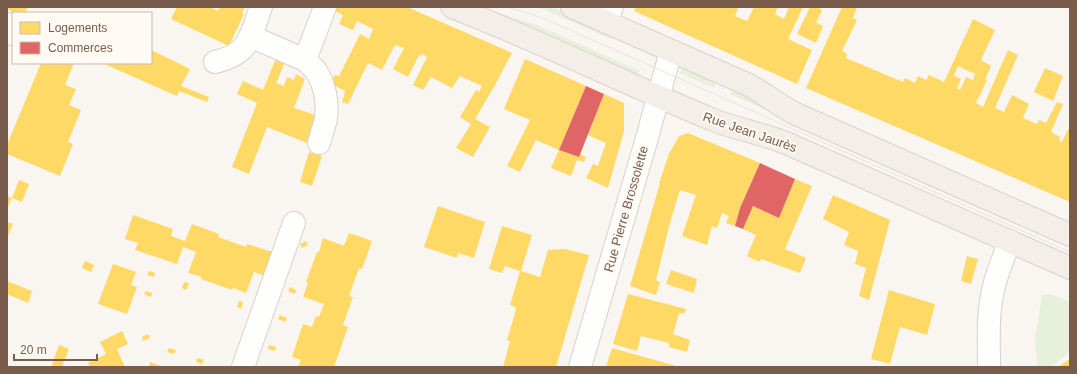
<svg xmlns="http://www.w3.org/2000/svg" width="1077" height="374" font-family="Helvetica,sans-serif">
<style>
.green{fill:#e7f0db}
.homes{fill:#ffd966;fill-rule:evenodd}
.shops{fill:#e06666}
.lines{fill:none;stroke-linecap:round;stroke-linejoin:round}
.minor-casing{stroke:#d7d1cb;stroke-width:24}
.major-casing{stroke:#dad1cc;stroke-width:24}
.minor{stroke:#fefefd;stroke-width:22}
.major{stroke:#f3eee8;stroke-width:22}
.tram{stroke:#e6e3e7;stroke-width:1}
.labels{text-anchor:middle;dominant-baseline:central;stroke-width:4;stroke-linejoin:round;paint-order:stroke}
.street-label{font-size:13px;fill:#7a5c4d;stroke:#fffaf3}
</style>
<rect width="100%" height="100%" fill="#f9f5f0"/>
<path class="green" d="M479,7L537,25L640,71L634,75Z
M538,7H553L613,33L611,39Z
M685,68L718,80L714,88L679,73L682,70Z
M733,88L784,118L730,94Z
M1051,294L1070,302V352L1050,367H1037L1035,340L1042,295Z"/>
<path class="homes" d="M7,7H28L25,13H15L7,9Z
M177,7H210L218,11L220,7H245L242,13L244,14L229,46L171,19Z
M336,7H407L512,53L495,85L475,119L490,127L473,157L456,148L471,124L460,117L476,90L479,92L482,86L460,76L452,88L431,77L423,90L413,85L427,57L423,54L421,56L419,55L408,77L393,69L404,48L395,45L382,70L368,63L348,104L342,102L344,96L345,91L330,83L335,75L339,76L360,34L369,39L373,29L357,21L353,30L339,24L343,15L334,11Z
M636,7H735L738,9L735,16L747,21L754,7H778L775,14L784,19L789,7H803L788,39L812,50L797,84L634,11Z
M810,7H817L822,10L816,23L823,26L816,43L797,34Z
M842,7H857L853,18L857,20L842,51L847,54L846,58L903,82L905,78L915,83L918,76L926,80L929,75L944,82L973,19L995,30L981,60L991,66L985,80H987L976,103L983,107L1008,50L1018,55L995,108L1004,112L1012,95L1029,104L1023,118L1037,124L1039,120L1046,123L1057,102L1063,104L1051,132L1060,137L1059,141L1062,142L1068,129L1070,130V202L806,88ZM958,66L975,74L973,80L966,77L960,90L957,88L961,79L954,76Z
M151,50L190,69L181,86L209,97L207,102L179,91L177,96L102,63H151Z
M277,56L286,60L276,83L284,86L287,77L294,80L296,74L305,79L294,108L316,115L307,143L267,127L249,174L232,167L257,103L237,94L243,81L263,90Z
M525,59L586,86L559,150L536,140L520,172L507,166L530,120L504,109Z
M41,63H74L65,85L76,89L69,105L81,110L68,142L73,144L60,176L7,154V145Z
M1045,68L1063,76L1053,101L1034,92Z
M604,94L624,103V131L608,188L586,178L593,164L598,166L606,143L588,135Z
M688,133L760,163L740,208L735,226L726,223L729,216L722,213L717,228L712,226L707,245L682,236L696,195L680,190L671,219L656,280L660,282L656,295L630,286L660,183H659L669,154L679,136Z
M559,150L579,157L580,154L586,157L584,162L577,160L571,176L551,168Z
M309,152L322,156L312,186L300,182Z
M795,179L812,186L785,249L806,258L800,273L761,259L759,262L747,256L756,235L743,229L753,206L779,218Z
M19,180L29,184L22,202L12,198Z
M833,195L890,220L869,300L859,296L866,268L855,264L858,251L844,245L849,232L823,219Z
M7,196L12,198L7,209Z
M438,206L485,222L474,258L458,253L457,258L424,247Z
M133,215L173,229L171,236L185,241L192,224L219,234L218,237L246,247L247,244L276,253L267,277L254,272L246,293L233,288L232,290L201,279L202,277L188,273L196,252L183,247L177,264L135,250L138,243L125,239Z
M7,222L13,224L7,238Z
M502,226L532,235L521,271L540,277L548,250L565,249L589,255L556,367H503L510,341L507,340L514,317L516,307L510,305L520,271L505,266L502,273L489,269Z
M349,233L372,241L362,269L359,268L349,296L353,297L343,325L348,327L334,367H298L301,360L292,357L303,324L312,327L316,316L319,317L324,304L303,297L308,283L306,282L317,252H319L323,238L344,246Z
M306,241L308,245L302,248L300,244Z
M967,256L978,259L971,284L961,281Z
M85,261L94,265L91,272L82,268Z
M113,264L136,272L131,285L137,287L127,314L98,304Z
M671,270L697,279L694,293L666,284Z
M149,271L155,273L154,277L147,275Z
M7,281L32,291L28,303L7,294Z
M184,282L189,283L186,290L182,288Z
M290,287L296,290L295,294L288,291Z
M889,290L935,304L927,335L900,327L890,364L871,359Z
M146,291L152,293L151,297L144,294Z
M628,294L686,309L684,314L679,313L673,334L690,340L687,352L669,347V343L641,336L637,351L613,344Z
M239,301L243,302L241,309L237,307Z
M280,315L287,318L285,322L278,319Z
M122,331L128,344L117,349L125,367H90L88,363L106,354L100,342Z
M148,334L150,338L143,341L142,337Z
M59,345L69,349L62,367H51Z
M269,345L276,347L275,351L268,349Z
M169,348L176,350L174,354L167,352Z
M612,348L680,367H606Z
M197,358L204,360L202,364L196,362Z
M1070,359V367H1058Z
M150,362L163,367H149Z"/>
<path class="shops" d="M586,86L604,94L579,157L559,150Z
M760,163L795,179L779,218L753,206L743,229L735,226L740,208Z"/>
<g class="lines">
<g class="minor-casing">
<path id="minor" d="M606,22L612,7
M7,24L11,26L7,34
M250,36L305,60
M215,62C250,54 250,37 261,7
M319,143C321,135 324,127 326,119C328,103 325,84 316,71C313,67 308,63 305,60L325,7
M243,367L294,223
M580,367L645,145L671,51
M989,367C989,340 987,312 994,286C998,270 1004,256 1010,241"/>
</g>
<g class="major-casing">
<path id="major" d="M452,7C540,41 624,83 711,119C735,129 761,133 786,143L1070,268
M572,7L749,85C765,94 780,106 796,114L1070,235"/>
</g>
<use href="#minor" class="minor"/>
<use href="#major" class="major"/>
<path class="tram" d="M508,7L543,18L1070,252"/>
</g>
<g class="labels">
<g class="street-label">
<text transform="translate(750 132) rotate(19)">Rue Jean Jaurès</text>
<text transform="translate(626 209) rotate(-74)">Rue Pierre Brossolette</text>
</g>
</g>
<rect width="1077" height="374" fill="none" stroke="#7a5c4d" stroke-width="16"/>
<rect x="12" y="12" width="140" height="52" fill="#fffaf3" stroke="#cabbb1"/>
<rect x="20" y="22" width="20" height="12" fill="#ffd966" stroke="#cabbb1"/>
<text x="48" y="32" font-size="12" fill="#7a5c4d">Logements</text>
<rect x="20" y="42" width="20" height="12" fill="#e06666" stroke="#cabbb1"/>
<text x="48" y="52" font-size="12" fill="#7a5c4d">Commerces</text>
<path d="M14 354v6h83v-6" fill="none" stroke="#7a5c4d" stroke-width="2"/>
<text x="20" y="354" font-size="12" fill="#7a5c4d" stroke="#fffaf3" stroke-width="3" paint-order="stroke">20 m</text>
</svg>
